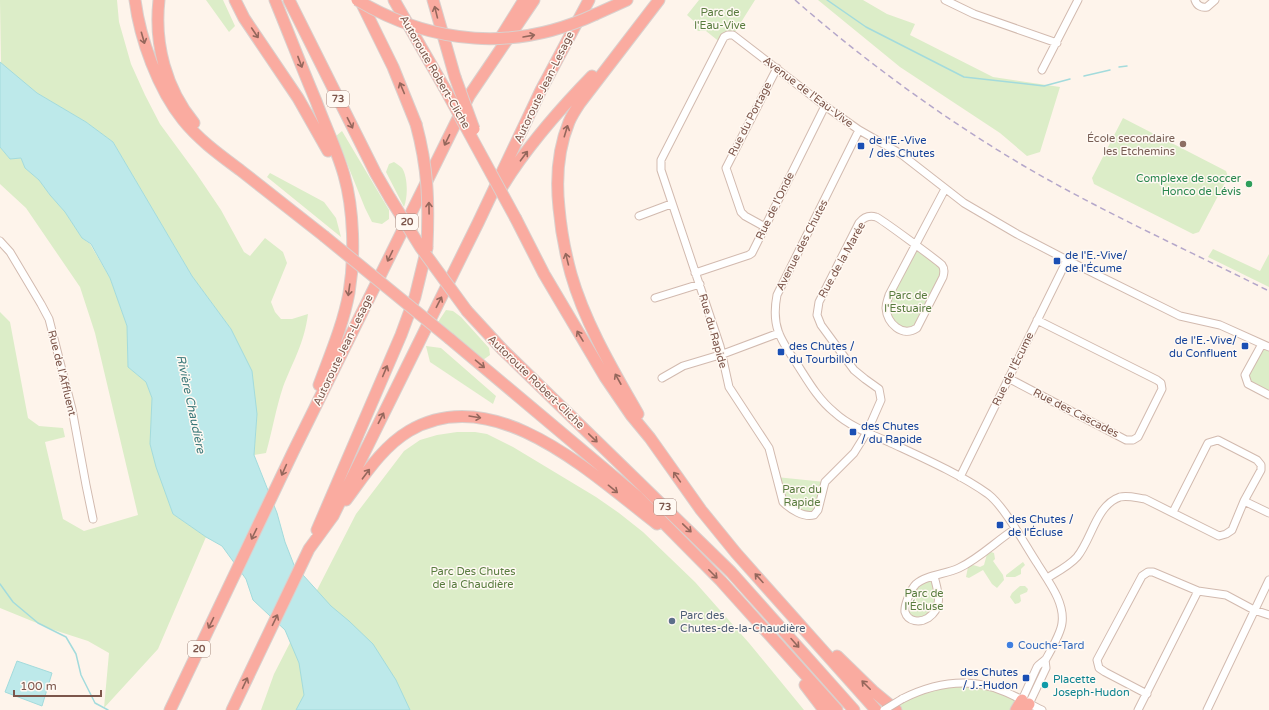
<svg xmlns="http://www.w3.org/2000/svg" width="1269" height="710" font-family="'Varela Round',sans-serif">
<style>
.green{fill:#dcedc8}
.water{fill:#bde9ea;stroke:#a3dbdc}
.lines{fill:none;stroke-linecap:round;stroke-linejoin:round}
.stream{stroke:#a3dbdc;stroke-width:1.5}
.minor-casing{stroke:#d2baaf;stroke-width:9}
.highway-casing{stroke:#dad0cd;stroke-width:13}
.minor{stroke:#fff;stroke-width:7}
.highway{stroke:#faaba0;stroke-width:11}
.rail{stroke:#b5a7ca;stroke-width:1.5;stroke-dasharray:6 4;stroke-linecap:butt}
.minor-bridge-casing{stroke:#d2baaf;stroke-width:9;stroke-linecap:butt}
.highway-bridge-casing{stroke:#dad0cd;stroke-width:13;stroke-linecap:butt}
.minor-bridge{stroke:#fff;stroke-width:7}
.highway-bridge{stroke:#faaba0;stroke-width:11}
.oneway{stroke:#95675c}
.education-dot{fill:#8d6e63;stroke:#fff9f3;stroke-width:1.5}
.transit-dot{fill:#1a4fb4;stroke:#fff9f3;stroke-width:1.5}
.leisure-dot{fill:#2e9e5b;stroke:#fff9f3;stroke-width:1.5}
.service-dot{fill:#5c6f8a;stroke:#fff9f3;stroke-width:1.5}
.shop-dot{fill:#3f7fe0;stroke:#fff9f3;stroke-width:1.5}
.culture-dot{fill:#0f9aa8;stroke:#fff9f3;stroke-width:1.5}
.labels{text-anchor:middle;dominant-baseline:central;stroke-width:3;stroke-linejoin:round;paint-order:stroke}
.shield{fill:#fff9f3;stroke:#a3877d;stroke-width:1}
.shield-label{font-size:10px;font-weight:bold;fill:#7c564b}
.park-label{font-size:11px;fill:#597c3f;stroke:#fff9f3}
.street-label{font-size:11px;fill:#7c564b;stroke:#fff9f3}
.education-label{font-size:11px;fill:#785e54;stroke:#fff9f3;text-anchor:end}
.transit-label{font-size:11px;fill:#164399;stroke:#fff9f3;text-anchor:start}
.leisure-label{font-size:11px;fill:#27864d;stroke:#fff9f3;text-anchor:end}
.service-label{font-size:11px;fill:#4e5e75;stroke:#fff9f3;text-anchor:start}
.shop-label{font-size:11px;fill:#366cbe;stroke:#fff9f3;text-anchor:start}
.culture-label{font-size:11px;fill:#0d838f;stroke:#fff9f3;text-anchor:start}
.water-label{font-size:12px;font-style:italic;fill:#3a7879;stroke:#fff9f3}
</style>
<rect width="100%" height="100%" fill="#fef4eb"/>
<path class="green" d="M0,0H117L119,22L131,64L145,95L160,124L196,173L221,210L244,252L250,256L265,238L283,252L287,263L271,302L275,312L281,319H292L308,314C304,344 293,361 283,387C276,408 272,432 266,453L254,455L257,414L231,329L192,276L113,142L86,122L37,93L1,64Z
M206,0H223L235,26L229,32Z
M699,0H755L733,35H728L721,43L706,31H698L693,25L696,23L687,15Z
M818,0H863L887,14L915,24L910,35L993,77L1060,87L1040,152L1027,156L1000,133L900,67Z
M1123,118L1226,171L1228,177L1199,232L1193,234L1094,184L1092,178Z
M342,131L389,210V219L382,224L372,222L365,208L336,136Z
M0,147L10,159L21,158L25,168L39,180L50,195L65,212L82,238L90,244L110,278L127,326L128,367L146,382L152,398L150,444L173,514L206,537L158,649L104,708L109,653L88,641L54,630L0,608V312L10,322L28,418L39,426L63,428L65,437L45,442L63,519L84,531L138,515L95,333L80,287L26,208L0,184Z
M394,162C397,164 400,166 402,168C408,177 408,197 404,207L386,172L389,164Z
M270,173L324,202L336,218L341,237L267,177Z
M916,246L939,263L944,272L912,331L892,323L887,302Z
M1213,249L1260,271L1269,254V287L1208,257Z
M446,310L453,311L461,317L489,348L490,355L483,360L438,322Z
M1262,344L1269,347V395L1246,380Z
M426,346L441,348L496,396L493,404L430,362Z
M457,432H475L487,434L513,447L596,497L619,513L643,532L695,582L749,643L804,710H261L274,674L356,514L404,451L420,440L437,435Z
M776,477L825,482L814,515L787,505Z
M991,552L994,553L995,559L993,561L1003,575L1004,580L997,588L992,584L983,570L969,578L966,577L968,567L973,565L980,567L984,565L987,554Z
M1023,562L1025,565L1021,569V574L1015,577H1006V575Z
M934,576L937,610L918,621L905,613L915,584Z
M1020,586H1025L1028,589L1027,592L1020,595L1021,601L1019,603L1015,604L1010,597L1012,593Z
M976,684L1022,700L1026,710H884L929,687Z"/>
<path class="water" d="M0,62L37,93L86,122L113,142L192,276L231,329L252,371L257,414L254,455L277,513L285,542L294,565L331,606L349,621L373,644L396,680L410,710H296L304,695L299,663L285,630L253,600L246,579L222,546L206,537L173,514L156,467L150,444L152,398L146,382L128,367L127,326L110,278L91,244L82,238L65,212L50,195L39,180L25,168L21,158L10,159L0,147Z
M17,661L52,673L42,706L5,692Z"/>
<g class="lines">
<path class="stream" d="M827,0L866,27L964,77L1044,86L1070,79
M1119,67L1127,66
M1084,76L1110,70
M0,584L13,602L38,623L66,637L76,654L81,675L95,703L108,710"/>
<g class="minor-casing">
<path id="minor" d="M945,0L974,14L1057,43
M1195,0C1197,6 1202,8 1207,7L1215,0
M1042,70L1078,0
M859,130L777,295C771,326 780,339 797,364C808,381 818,399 834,412C849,426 870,434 889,442C921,457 960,474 988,494C1005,507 1025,545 1037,563C1048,581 1065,602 1062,623C1061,633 1051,650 1046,659C1043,662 1039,664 1037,667C1032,678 1027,689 1022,700
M945,189L889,295C888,299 886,303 886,308C887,323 902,338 917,328L943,277C944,273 945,269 942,265C938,261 880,218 876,217C869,215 863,218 859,223L819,302L817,315L821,325L854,370L865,379L879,389L881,400L867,432L854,453L825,482L818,510L814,515C804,518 790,509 783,502L769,448L729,387L720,346L661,170V160L724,37L728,35H733L825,106L859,130L901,154L964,203L1017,234L1067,260L1180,316L1220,325L1269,347
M639,216L671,204
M765,227L745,216L741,212L726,168L777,68
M0,241L10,252L41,304L49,319L72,409L86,485L93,519
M695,273L749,255L752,253L825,106
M655,298L700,284
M1262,344L1245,375L1248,384L1269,395
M662,378L683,366L723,354L779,333
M1008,378L1126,440H1133L1138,437L1162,389L1161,383L1157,380L1037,320
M960,477L1067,260
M1244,501L1269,513
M934,576C938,592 944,607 928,618C920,623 908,622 905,612C904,605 911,589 916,584C926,575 947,574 959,568C980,558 996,541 1015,529
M1047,578C1057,572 1069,566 1077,557C1092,539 1096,505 1120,497C1128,495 1137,498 1145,499L1219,536L1226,534L1232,530L1244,501L1261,470V465L1257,460L1218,440L1208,443L1173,512
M1147,694L1105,672L1099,668L1097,660L1142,576L1148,572H1153L1198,591L1226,595L1254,610L1269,615
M902,699C934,683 969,677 1003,691C1016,696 1029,704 1042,710
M1029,704L1046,668L1045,660
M1138,710L1198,591
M1207,710L1269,580"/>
</g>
<g class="highway-casing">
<path id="highway" d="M135,0C140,39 158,89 183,120C199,140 220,155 240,170C268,192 296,214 324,236
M159,0C154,44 166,89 194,123
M235,0L244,18L298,98L328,151
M275,0C289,34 302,68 316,101C325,126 337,150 344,175C354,210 355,257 349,293C343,325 330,355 319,385
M289,0L376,174L390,198
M360,0L393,67L416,124
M394,0L444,87
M433,0L455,77
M596,14L627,0
M501,37L524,0
M502,187C527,146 559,110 592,76
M516,219L544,274L605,377L631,415L650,438L701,510L736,553L876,710
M467,311L502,349L731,572L854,710
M450,339L638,497L721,581L837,710
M638,414C613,370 585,323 571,274C565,252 561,231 559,208C556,180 558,149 569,122C572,115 576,109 580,103L659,0
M346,500C364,476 382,447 409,431C495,380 593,475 657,524
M317,530L401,335L415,297L427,248
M837,656L873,691L896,710
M805,685L824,710
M170,710L293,452L469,96L534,0
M232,710L309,549L333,516L478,223L541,90L589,0
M1016,710L1022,700
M1025,710L1029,704"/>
</g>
<use href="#minor" class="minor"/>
<use href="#highway" class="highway"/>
<path class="rail" d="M795,0C866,62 943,118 1024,166C1103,212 1187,250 1269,291"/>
<g class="minor-bridge-casing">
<path id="minor-bridge" d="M884,710L902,699"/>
</g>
<g class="highway-bridge-casing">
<path id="highway-bridge" d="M357,0C433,45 515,52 596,14
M455,77L474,129
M444,87L516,219
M416,124C428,168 429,201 427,247
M390,198L421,248L467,311
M324,236L450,339"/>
</g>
<use href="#minor-bridge" class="minor-bridge"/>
<use href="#highway-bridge" class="highway-bridge"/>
</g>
<defs><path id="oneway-shaft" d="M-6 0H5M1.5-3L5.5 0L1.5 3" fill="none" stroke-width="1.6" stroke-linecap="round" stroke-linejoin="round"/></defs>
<g class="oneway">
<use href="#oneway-shaft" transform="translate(436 12) rotate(-104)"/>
<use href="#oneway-shaft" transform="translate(255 33) rotate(56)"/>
<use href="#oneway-shaft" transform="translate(529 36) rotate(-10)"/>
<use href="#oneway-shaft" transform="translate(143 38) rotate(74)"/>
<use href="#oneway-shaft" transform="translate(300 62) rotate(69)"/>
<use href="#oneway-shaft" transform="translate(402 88) rotate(-113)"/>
<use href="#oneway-shaft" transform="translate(350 123) rotate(63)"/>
<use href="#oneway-shaft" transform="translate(566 131) rotate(-73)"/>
<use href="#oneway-shaft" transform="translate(447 140) rotate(116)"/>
<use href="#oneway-shaft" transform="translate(524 156) rotate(-53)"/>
<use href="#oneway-shaft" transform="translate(429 208) rotate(-91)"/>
<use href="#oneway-shaft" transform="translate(390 256) rotate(116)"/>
<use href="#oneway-shaft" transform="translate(567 259) rotate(-104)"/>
<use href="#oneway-shaft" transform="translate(349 290) rotate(98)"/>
<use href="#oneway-shaft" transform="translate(439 302) rotate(-63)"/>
<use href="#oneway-shaft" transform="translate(580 336) rotate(-121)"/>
<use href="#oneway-shaft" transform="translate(480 364) rotate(40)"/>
<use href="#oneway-shaft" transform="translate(385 371) rotate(-67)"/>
<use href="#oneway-shaft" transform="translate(618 379) rotate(-119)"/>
<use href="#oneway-shaft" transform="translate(475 417) rotate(9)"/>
<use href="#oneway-shaft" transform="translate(381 418) rotate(-63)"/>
<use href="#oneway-shaft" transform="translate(593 438) rotate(44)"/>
<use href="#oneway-shaft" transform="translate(284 470) rotate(114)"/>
<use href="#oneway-shaft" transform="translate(366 474) rotate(-53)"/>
<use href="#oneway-shaft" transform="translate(677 477) rotate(-125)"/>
<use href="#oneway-shaft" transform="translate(613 489) rotate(39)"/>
<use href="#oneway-shaft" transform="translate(687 528) rotate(44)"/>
<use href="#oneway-shaft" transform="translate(254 534) rotate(116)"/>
<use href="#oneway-shaft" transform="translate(713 574) rotate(45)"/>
<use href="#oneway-shaft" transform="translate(759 578) rotate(-132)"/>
<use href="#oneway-shaft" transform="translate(275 620) rotate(-64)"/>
<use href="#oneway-shaft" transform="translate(211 623) rotate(116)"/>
<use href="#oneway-shaft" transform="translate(795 643) rotate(48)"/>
<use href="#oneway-shaft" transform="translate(245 683) rotate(-65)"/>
<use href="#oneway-shaft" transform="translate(866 685) rotate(-135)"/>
</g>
<circle class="education-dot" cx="1183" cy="144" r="4"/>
<g class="transit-dot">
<rect x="857" y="142" width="8" height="8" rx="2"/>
<rect x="1053" y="257" width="8" height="8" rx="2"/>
<rect x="1241" y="342" width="8" height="8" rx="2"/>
<rect x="777" y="348" width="8" height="8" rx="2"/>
<rect x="849" y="428" width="8" height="8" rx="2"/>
<rect x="996" y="521" width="8" height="8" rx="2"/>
<rect x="1022" y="674" width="8" height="8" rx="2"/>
</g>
<circle class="leisure-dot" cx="1249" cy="184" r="4"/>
<circle class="service-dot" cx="672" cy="621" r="4"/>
<circle class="shop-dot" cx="1010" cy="645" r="4"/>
<circle class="culture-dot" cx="1045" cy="685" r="4"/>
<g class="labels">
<g class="shield">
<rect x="327" y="91" width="22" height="16" rx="3"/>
<rect x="396" y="214" width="22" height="16" rx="3"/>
<rect x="654" y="499" width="22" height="16" rx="3"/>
<rect x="188" y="641" width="22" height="16" rx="3"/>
</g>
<g class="shield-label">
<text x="338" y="99">73</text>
<text x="407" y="222">20</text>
<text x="665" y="507">73</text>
<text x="199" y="649">20</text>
</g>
<g class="park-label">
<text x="720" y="12">Parc de<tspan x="720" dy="13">l'Eau-Vive</tspan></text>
<text x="908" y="295">Parc de<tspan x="908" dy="13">l'Estuaire</tspan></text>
<text x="802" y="489">Parc du<tspan x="802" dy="13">Rapide</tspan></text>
<text x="473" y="571">Parc Des Chutes<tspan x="473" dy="13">de la Chaudière</tspan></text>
<text x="924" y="593">Parc de<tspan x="924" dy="13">l'Écluse</tspan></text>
</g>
<g class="street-label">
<text transform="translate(435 72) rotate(60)">Autoroute Robert-Cliche</text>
<text transform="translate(544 87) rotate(-64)">Autoroute Jean-Lesage</text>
<text transform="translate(808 92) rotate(37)">Avenue de l'Eau-Vive</text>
<text transform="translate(750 119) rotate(-63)">Rue du Portage</text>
<text transform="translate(775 206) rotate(-64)">Rue de l'Onde</text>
<text transform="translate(802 245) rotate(-63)">Avenue des Chutes</text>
<text transform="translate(842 260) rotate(-61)">Rue de la Marée</text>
<text transform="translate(713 331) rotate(74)">Rue du Rapide</text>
<text transform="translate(343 350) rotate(-64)">Autoroute Jean-Lesage</text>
<text transform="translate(1013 369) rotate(-64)">Rue de l'Écume</text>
<text transform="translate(62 373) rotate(76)">Rue de l'Affluent</text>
<text transform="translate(536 382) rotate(44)">Autoroute Robert-Cliche</text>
<text transform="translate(1076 413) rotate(27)">Rue des Cascades</text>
</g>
<g class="education-label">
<text x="1175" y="138">École secondaire<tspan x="1175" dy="13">les Etchemins</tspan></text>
</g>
<g class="transit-label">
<text x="869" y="140">de l'E.-Vive<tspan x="869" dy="13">/ des Chutes</tspan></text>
<text x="1065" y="255">de l'E.-Vive/<tspan x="1065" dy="13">de l'Écume</tspan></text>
<text x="1237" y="340" text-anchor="end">de l'E.-Vive/<tspan x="1237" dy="13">du Confluent</tspan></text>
<text x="789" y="346">des Chutes /<tspan x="789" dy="13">du Tourbillon</tspan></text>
<text x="861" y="426">des Chutes<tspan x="861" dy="13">/ du Rapide</tspan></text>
<text x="1008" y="519">des Chutes /<tspan x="1008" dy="13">de l'Écluse</tspan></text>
<text x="1018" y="672" text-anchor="end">des Chutes<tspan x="1018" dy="13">/ J.-Hudon</tspan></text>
</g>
<g class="leisure-label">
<text x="1241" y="178">Complexe de soccer<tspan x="1241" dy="13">Honco de Lévis</tspan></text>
</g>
<g class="service-label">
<text x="680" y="615">Parc des<tspan x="680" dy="13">Chutes-de-la-Chaudière</tspan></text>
</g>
<g class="shop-label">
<text x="1018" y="645">Couche-Tard</text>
</g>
<g class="culture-label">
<text x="1053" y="679">Placette<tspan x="1053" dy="13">Joseph-Hudon</tspan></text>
</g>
<g class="water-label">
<text transform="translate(191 404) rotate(78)">Rivière Chaudière</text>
</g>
</g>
<path d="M14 690v6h87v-6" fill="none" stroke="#7c564b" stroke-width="2"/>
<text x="20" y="690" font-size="12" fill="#7c564b" stroke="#fff9f3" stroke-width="3" paint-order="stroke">100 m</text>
</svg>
